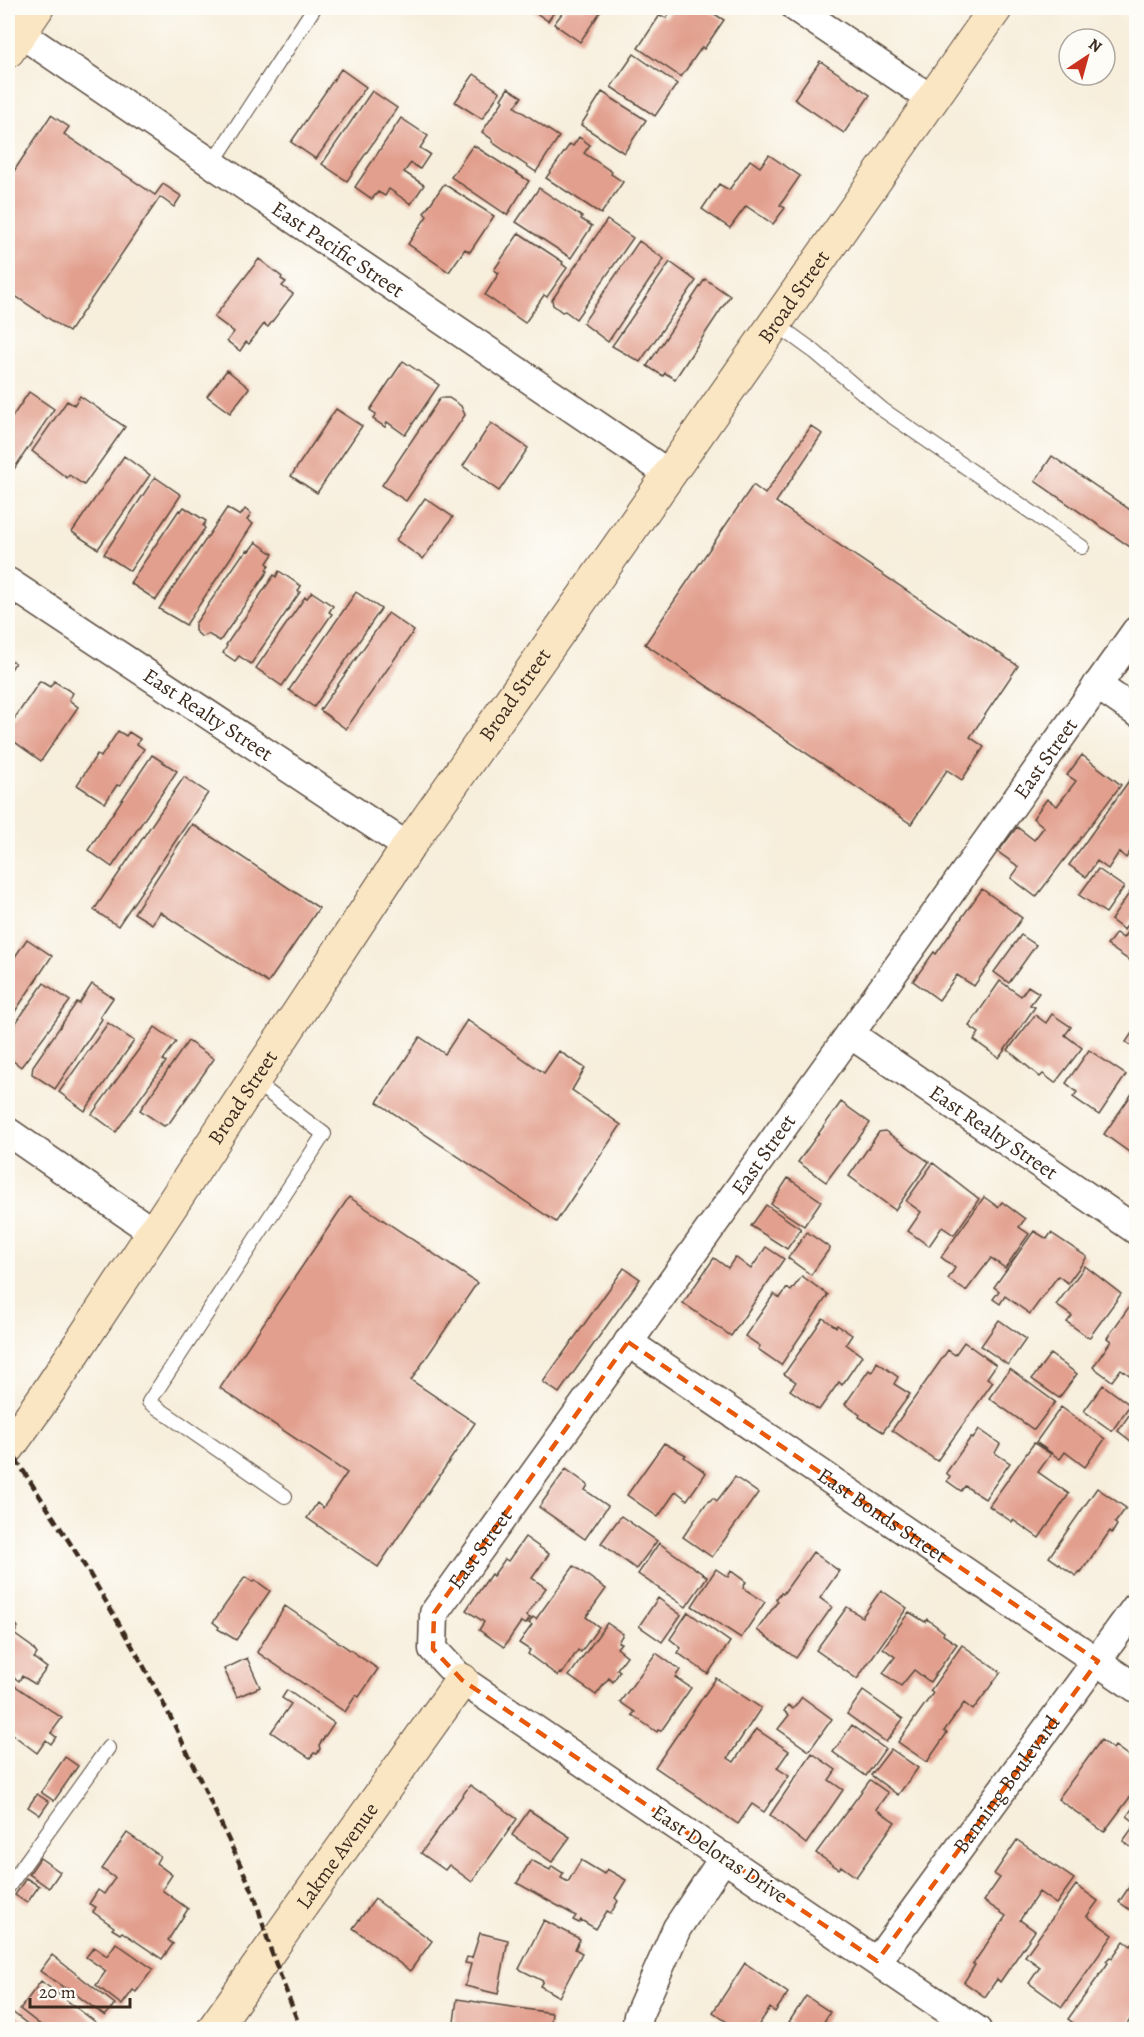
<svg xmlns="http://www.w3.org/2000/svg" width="1144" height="2037" font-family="Alegreya,serif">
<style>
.building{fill:#e29f8d}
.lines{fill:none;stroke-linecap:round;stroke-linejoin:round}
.lane-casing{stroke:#57473a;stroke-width:16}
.street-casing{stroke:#57473a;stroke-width:31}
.secondary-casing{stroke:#57473a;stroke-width:35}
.lane{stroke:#fff;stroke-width:14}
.street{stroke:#fff;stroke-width:28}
.secondary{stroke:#fbe6c4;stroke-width:33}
.rail{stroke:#3b2a1e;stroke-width:4.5;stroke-dasharray:9 4.5;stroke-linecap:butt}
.marked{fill:none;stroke:#e8590c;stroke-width:4.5;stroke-dasharray:12 8;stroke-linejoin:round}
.labels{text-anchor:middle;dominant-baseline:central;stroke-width:4.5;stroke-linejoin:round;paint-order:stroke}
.street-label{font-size:21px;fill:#3b2a1e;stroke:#fdfcf7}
</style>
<rect width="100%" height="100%" fill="#fdfcf7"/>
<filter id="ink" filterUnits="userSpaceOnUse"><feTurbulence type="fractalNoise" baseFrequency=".0167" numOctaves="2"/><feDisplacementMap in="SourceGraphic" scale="12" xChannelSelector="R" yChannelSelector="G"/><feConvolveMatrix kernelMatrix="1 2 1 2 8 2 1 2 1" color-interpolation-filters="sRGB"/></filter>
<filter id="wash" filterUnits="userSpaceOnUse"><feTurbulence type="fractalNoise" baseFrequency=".008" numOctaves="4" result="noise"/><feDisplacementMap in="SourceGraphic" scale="24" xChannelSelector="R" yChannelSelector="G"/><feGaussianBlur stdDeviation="1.35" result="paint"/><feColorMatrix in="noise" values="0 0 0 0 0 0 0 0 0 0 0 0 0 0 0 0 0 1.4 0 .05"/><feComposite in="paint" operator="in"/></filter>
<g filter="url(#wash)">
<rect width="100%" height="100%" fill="#f7eedc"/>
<g id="blocks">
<path class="building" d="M529,8H557L548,21Z
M566,8H603L580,42L554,24Z
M673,8H705L724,20L704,49L702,47L681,77L638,48L660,15L666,18Z
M634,54L677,84L655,116L611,87Z
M820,61L870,95L844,133L794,99Z
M341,69L366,87L316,159L291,142Z
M474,74L500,92L482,119L455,102Z
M508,88L522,97L515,107L559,137L536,172L492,142L493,140L482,132L503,101L501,99Z
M372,91L397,108L347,181L322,164Z
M602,92L646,120L624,153L581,125Z
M51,115L69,127L64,134L155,195L163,184L181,196L174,207L160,197L69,332L8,291V180Z
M401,118L428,136L420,148L430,154L420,169L411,163L404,172L424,185L411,204L389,189L385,196L378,192L372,199L355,187Z
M579,137L590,145L584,153L612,172L611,174L623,182L601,214L546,178L570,144L573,146Z
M473,145L529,181L507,215L451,177Z
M769,155L800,176L780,205L785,208L773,224L746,206L730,228L702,209L719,184L729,190L750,160L760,167Z
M444,184L494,216L470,252L465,249L449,272L408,244L427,216L424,213Z
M539,188L582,217L581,219L592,226L571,258L516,222Z
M607,220L633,238L576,319L565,311L562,312L553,305L552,300Z
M519,233L563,262L562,264L567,268L547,297L544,295L525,323L485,295L499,273L494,270Z
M639,241L664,259L608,342L583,323Z
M259,259L282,277L281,279L286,282L282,286L293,294L268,327L264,324L249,344L246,342L240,351L227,341L234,332L214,317Z
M670,262L696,281L640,362L612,346Z
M705,279L730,296L675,379L665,373L663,376L647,366Z
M403,361L439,385L405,435L387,422L385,427L373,419L376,414L370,410Z
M227,370L249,388L230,413L207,396Z
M29,392L54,409L8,478V423Z
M80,396L125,427L84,485L69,475L67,478L32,451L67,401L74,405Z
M440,398H449L461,406L465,415L406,501L382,485Z
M336,409L362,426L317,493L291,476Z
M491,423L528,448L499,491L463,466Z
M811,426L822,434L776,502L1018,666L970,737L984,747L962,780L947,770L911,824L645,644L753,485L765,494Z
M124,456L150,475L98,549L72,532Z
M1052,456L1136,514V551L1035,481Z
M155,477L181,495L130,571L104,554Z
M425,498L453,517L423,559L396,540Z
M184,507L206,521L203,526L205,528L156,600L130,583L179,510L181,511Z
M227,508L240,516L245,509L251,514L247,520L253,524L186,625L159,609Z
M256,542L273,554L267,563L269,565L266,570L268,571L220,641L208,634L202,637L195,631V624L242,555H244L247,550L249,551Z
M279,571L301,586L298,591L300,592L251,664L239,656L235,661L223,653L227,646L226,645L274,575L276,577Z
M312,592L333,606L329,612L332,614L282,686L256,668L305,597L307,598Z
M356,592L381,609L314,707L289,690Z
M388,613L414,631L346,729L320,710Z
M8,658L15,663L8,674Z
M40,681L50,687L54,681L73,693L69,700L78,707L41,761L8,737V728Z
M118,731L126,736L129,732L140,739L137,744L144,749L120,786L117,785L105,803L77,785L97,754L101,757Z
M152,755L177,771L112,867L88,850Z
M1082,755L1121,785L1036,897L1011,878L1019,867L998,852L1017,827L1034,840L1044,827L1033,818L1047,799L1057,806L1076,781L1067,775Z
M184,777L208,793L118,926L94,910Z
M1131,778L1136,783V843L1126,858L1119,852L1108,869L1097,861L1086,877L1069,865Z
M192,824L319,908L268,983L160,912L152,924L134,913Z
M1098,869L1124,887L1106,913L1079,895Z
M1136,883V920L1133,917L1124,930L1111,920Z
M982,889L1022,918L974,986L957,975L939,1000L913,981L934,952L936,954Z
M1133,924L1136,926V965L1107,945L1116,933L1123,938Z
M1021,935L1036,945L1009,983L994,972Z
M27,939L52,956L8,1022V967Z
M1000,981L1021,996L1028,986L1039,993L1030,1005L1035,1007L999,1058L974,1040L979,1033L969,1026Z
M44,983L70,1001L21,1067L8,1057V1034Z
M92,984L113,998L100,1017L102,1019L55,1089L32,1074L33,1066L77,1002L79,1004Z
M1052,1014L1071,1027L1065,1035L1082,1048L1055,1083L1043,1074L1040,1077L1008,1050L1035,1015L1046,1023Z
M467,1020L544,1073L559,1051L585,1068L572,1090L621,1125L556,1222L377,1102L420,1037L445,1054Z
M108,1023L134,1041L85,1111L59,1092Z
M155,1027L176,1042L163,1060L166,1062L116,1132L92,1114Z
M1136,1027V1049L1126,1042Z
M188,1041L214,1059L170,1122L164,1126L140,1110Z
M1089,1050L1126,1075L1099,1115L1073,1097L1077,1092L1066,1083Z
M1136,1088V1157L1104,1134Z
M841,1102L870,1123L826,1182L798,1162Z
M885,1131L929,1162L895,1210L849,1176L879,1132Z
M933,1163L979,1199L954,1235L942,1227L929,1246L908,1231L921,1212L906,1201Z
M788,1178L821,1201L804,1226L771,1204Z
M349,1197L477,1283L411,1380L475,1423L378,1567L307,1518L317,1503L323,1508L347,1473L220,1388Z
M984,1197L998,1207L1002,1202L1025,1219L1019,1227L1029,1234L1005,1268L991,1258L966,1291L948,1279L955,1268L941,1257Z
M766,1205L801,1229L787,1249L751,1226Z
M1034,1231L1047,1239L1051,1233L1087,1257L1068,1283L1058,1276L1030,1314L1005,1296L1000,1304L993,1299L999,1291L994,1287Z
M807,1232L830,1248L811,1275L788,1258Z
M766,1247L784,1259L731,1336L683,1303L714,1258L728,1268L735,1257L751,1269Z
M1085,1266L1121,1294L1089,1338L1067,1322L1072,1316L1056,1305Z
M624,1268L640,1279L559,1393L543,1382Z
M802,1276L828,1295L781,1365L758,1349L760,1346L745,1336L774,1294L780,1298L787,1288L791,1291Z
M1136,1297V1377L1135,1379L1121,1369L1112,1381L1093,1367L1111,1341L1107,1338Z
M823,1318L836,1327L837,1325L852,1335L846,1344L862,1356L842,1385L839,1382L819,1410L790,1390L796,1382L784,1374Z
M999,1320L1026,1339L1008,1365L981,1346Z
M964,1342L996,1365L987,1378L993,1382L937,1461L892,1430L948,1350L955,1355Z
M1050,1354L1077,1374L1059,1398L1032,1379Z
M877,1362L898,1377L894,1384L910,1394L883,1432L859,1417L860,1415L845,1404L869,1370L872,1372Z
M1010,1369L1055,1402L1034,1430L989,1398Z
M1103,1385L1130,1405L1112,1431L1084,1411Z
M1136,1405V1445L1118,1431Z
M1061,1407L1105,1439L1085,1467L1065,1452L1060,1459L1036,1442Z
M979,1429L1000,1444L995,1453L1010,1463L985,1499L965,1486L961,1491L947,1481L950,1476L946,1473L971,1437L973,1439Z
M664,1443L686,1455L684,1457L706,1473L687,1500L676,1491L658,1517L627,1495Z
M1034,1443L1051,1454L1038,1472L1069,1494L1039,1538L1013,1520L1012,1522L989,1506Z
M566,1469L588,1485L585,1490L608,1506L585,1539L539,1507Z
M735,1477L758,1493L712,1557L683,1537L705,1505L713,1498L717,1501Z
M1097,1488L1126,1508L1115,1523L1117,1525L1112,1533L1110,1531L1081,1572L1080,1571L1076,1576L1049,1557Z
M621,1516L657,1541L636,1569L601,1543Z
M525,1537L549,1554L532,1578L546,1588L526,1616L530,1618L526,1624L521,1622L504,1647L479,1630L484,1622L466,1610L491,1574L493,1576L505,1559L508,1561Z
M659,1543L707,1577L686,1607L638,1574Z
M813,1552L839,1571L820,1598L832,1607L796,1658L757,1630L778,1601L776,1599L781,1593L783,1594Z
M574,1566L606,1589L586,1617L599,1627L581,1652L578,1650L562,1674L560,1673L558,1676L528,1654L530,1650L519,1643L532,1625L529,1623L533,1617L536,1619Z
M716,1569L728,1577L731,1571L746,1582L743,1588L765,1602L741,1638L692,1606Z
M245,1577L253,1582L255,1580L270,1591L236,1640L218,1629L219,1627L213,1622Z
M881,1590L907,1608L857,1679L816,1650L847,1607L862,1617Z
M658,1598L681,1615L662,1642L639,1626Z
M285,1606L378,1669L359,1697L356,1695L345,1712L257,1652Z
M688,1612L730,1642L708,1674L678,1653L681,1648L670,1639Z
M909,1612L925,1622L927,1619L944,1632L943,1635L957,1644L930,1682L914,1670L901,1686L883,1673L895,1657L883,1648Z
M8,1614L18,1627L14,1634L32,1647L37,1654L34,1658L47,1668L35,1684L22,1676L19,1681L8,1673Z
M607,1623L623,1634L618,1642L621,1643L617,1648L627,1656L617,1669L620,1671L613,1682L609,1678L596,1695L569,1676Z
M962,1645L1001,1672L973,1710L964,1703L944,1731L947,1733L927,1762L898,1742L933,1693L930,1691Z
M656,1653L680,1670L675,1677L691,1688L661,1731L658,1730L657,1732L632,1715L635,1712L620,1702Z
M247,1658L260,1687L237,1697L224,1669Z
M716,1678L761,1708L728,1758L734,1762L756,1729L789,1751L777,1768L789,1776L764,1812L752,1804L738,1824L655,1767Z
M8,1681L62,1718L51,1733L56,1737L51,1744L46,1740L37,1753L8,1731Z
M287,1690L334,1723L319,1745L320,1749L317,1754L314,1753L310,1758L271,1732L291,1704L282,1698Z
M863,1691L903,1719L886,1742L847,1714Z
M802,1697L832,1719L809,1751L778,1729L789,1715L784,1711L788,1705L793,1709Z
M852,1725L885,1749L866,1776L833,1752Z
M1101,1740L1113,1749L1115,1746L1134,1760L1132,1763L1136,1766V1789L1104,1832L1058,1799Z
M891,1749L918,1768L898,1795L871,1775Z
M812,1753L836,1770L829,1780L843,1790L806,1844L770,1815Z
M65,1757L78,1766L54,1801L41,1792Z
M870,1780L888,1793L876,1809L895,1822L856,1877L841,1866L839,1869L816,1853Z
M470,1785L517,1819L472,1882L449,1865L445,1870L421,1853Z
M37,1794L49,1802L40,1815L28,1807Z
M1136,1803V1851L1123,1841L1136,1823L1127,1816Z
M529,1810L570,1837L552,1862L512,1835Z
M127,1833L160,1856L156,1863L172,1875L162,1890L188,1909L168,1940L173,1944L162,1959L122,1932L120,1934L112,1929L114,1927L93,1912L96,1907L89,1904L98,1890L104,1894L115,1878L102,1869Z
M1017,1840L1074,1879L1056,1904L1039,1892L1020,1920L1035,1931L1000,1982L997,1979L985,1997L964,1982L975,1965L973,1964L1006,1916L984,1901L1000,1878L994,1874Z
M40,1858L60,1872L49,1888L29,1874Z
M531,1860L550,1870L552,1866L563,1873L561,1878L568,1882L581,1860L604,1874L607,1869L626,1880L615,1898L618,1901L611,1913L607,1911L596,1929L581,1920L579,1923L573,1920L576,1916L517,1883Z
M1136,1877V1908L1133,1912L1119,1902Z
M26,1878L39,1886L27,1903L15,1895Z
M1076,1885L1098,1901L1087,1916L1113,1935L1062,2007L1029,1983L1040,1967L1025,1956Z
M375,1899L432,1941L410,1971L353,1928Z
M544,1920L580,1939L575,1949L582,1953L559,1997L540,1986L543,1981L519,1969Z
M480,1933L508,1940L498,1994L465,1986L471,1964L465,1963L467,1957L472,1958Z
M1136,1938V2011L1126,2026L1127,2028L1126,2030H1083L1068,2019L1108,1963L1106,1961L1110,1957L1112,1958L1124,1941L1131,1946Z
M116,1943L153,1969L136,1992L133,1990L122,2005L96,1985L106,1971L86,1957L94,1947L107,1956Z
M52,1955L115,2004L105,2016L67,1988L66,1989L40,1971Z
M745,1963L788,1993L775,2012L770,2008L755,2030H738L713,2012Z
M41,1981L106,2030H47L20,2009Z
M806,1996L830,2012L819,2030H802L789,2022Z
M457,1999L552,2013L550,2030H453Z
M11,2011L35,2030H8V2016Z"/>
</g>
</g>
<g filter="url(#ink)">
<use href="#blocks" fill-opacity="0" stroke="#57473a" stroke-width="1.5"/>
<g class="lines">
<g class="lane-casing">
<path id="lane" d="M212,164L314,8
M775,323L815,352L883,410L1082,547
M252,1080L324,1134L149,1402L285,1496
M8,1887L108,1748"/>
</g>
<g class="street-casing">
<g id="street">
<path d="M796,8L933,100"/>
<path id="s1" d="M8,25L669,474"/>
<path id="s2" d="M8,582L408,847"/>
<path d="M1097,685L1136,712"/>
<path id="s3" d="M850,1034L1136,1230"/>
<path d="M8,1132L153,1232"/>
<path id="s4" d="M628,1342L1136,1688"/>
<path id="s5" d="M877,1961L1136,1607"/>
<path d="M636,2030L638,2016L677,1928L724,1857"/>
<path id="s6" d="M977,2030L462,1680L433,1649L434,1613L850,1034L1136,631"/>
</g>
</g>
<g class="secondary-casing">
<g id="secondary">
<path d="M8,51L37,8"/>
<path id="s7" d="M8,1448L48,1392L408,847L996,8"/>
<path id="s8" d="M213,2030L462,1680"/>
</g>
</g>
<use href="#lane" class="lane"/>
<use href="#street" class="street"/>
<use href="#secondary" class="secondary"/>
<path class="rail" d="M8,1447L88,1571L142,1663L173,1722L254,1894L271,1951L301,2030"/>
</g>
</g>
<path class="marked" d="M628,1342L1098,1661L877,1961L462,1680L433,1649L434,1613Z"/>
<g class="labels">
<g class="street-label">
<text stroke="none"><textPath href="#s1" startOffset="399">East Pacific Street</textPath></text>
<text stroke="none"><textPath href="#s7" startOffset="1394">Broad Street</textPath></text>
<text stroke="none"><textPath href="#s7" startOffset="908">Broad Street</textPath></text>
<text stroke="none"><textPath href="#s2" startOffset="240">East Realty Street</textPath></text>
<text stroke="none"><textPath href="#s6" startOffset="1752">East Street</textPath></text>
<text stroke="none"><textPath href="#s7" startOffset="422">Broad Street</textPath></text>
<text stroke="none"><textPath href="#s3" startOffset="174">East Realty Street</textPath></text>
<text stroke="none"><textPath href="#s6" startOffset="1266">East Street</textPath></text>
<text stroke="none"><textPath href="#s4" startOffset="308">East Bonds Street</textPath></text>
<text stroke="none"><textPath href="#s6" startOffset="780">East Street</textPath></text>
<text stroke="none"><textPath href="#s5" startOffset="219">Banning Boulevard</textPath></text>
<text transform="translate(720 1854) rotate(34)">East Deloras Drive</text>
<text stroke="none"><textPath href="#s8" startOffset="214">Lakme Avenue</textPath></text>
</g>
</g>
<rect width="1144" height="2037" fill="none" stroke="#fdfcf7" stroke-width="30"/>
<g transform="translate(1087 57) rotate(36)"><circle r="28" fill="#fdfcf7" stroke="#afa8a0" stroke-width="1.5"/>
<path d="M0-4.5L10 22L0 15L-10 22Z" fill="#c8321e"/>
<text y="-9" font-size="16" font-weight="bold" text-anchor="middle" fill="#3b2a1e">N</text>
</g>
<path d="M30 1998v9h100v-9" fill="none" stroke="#3b2a1e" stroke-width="3"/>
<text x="39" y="1998" font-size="18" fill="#3b2a1e" stroke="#fdfcf7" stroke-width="4.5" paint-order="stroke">20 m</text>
</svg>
